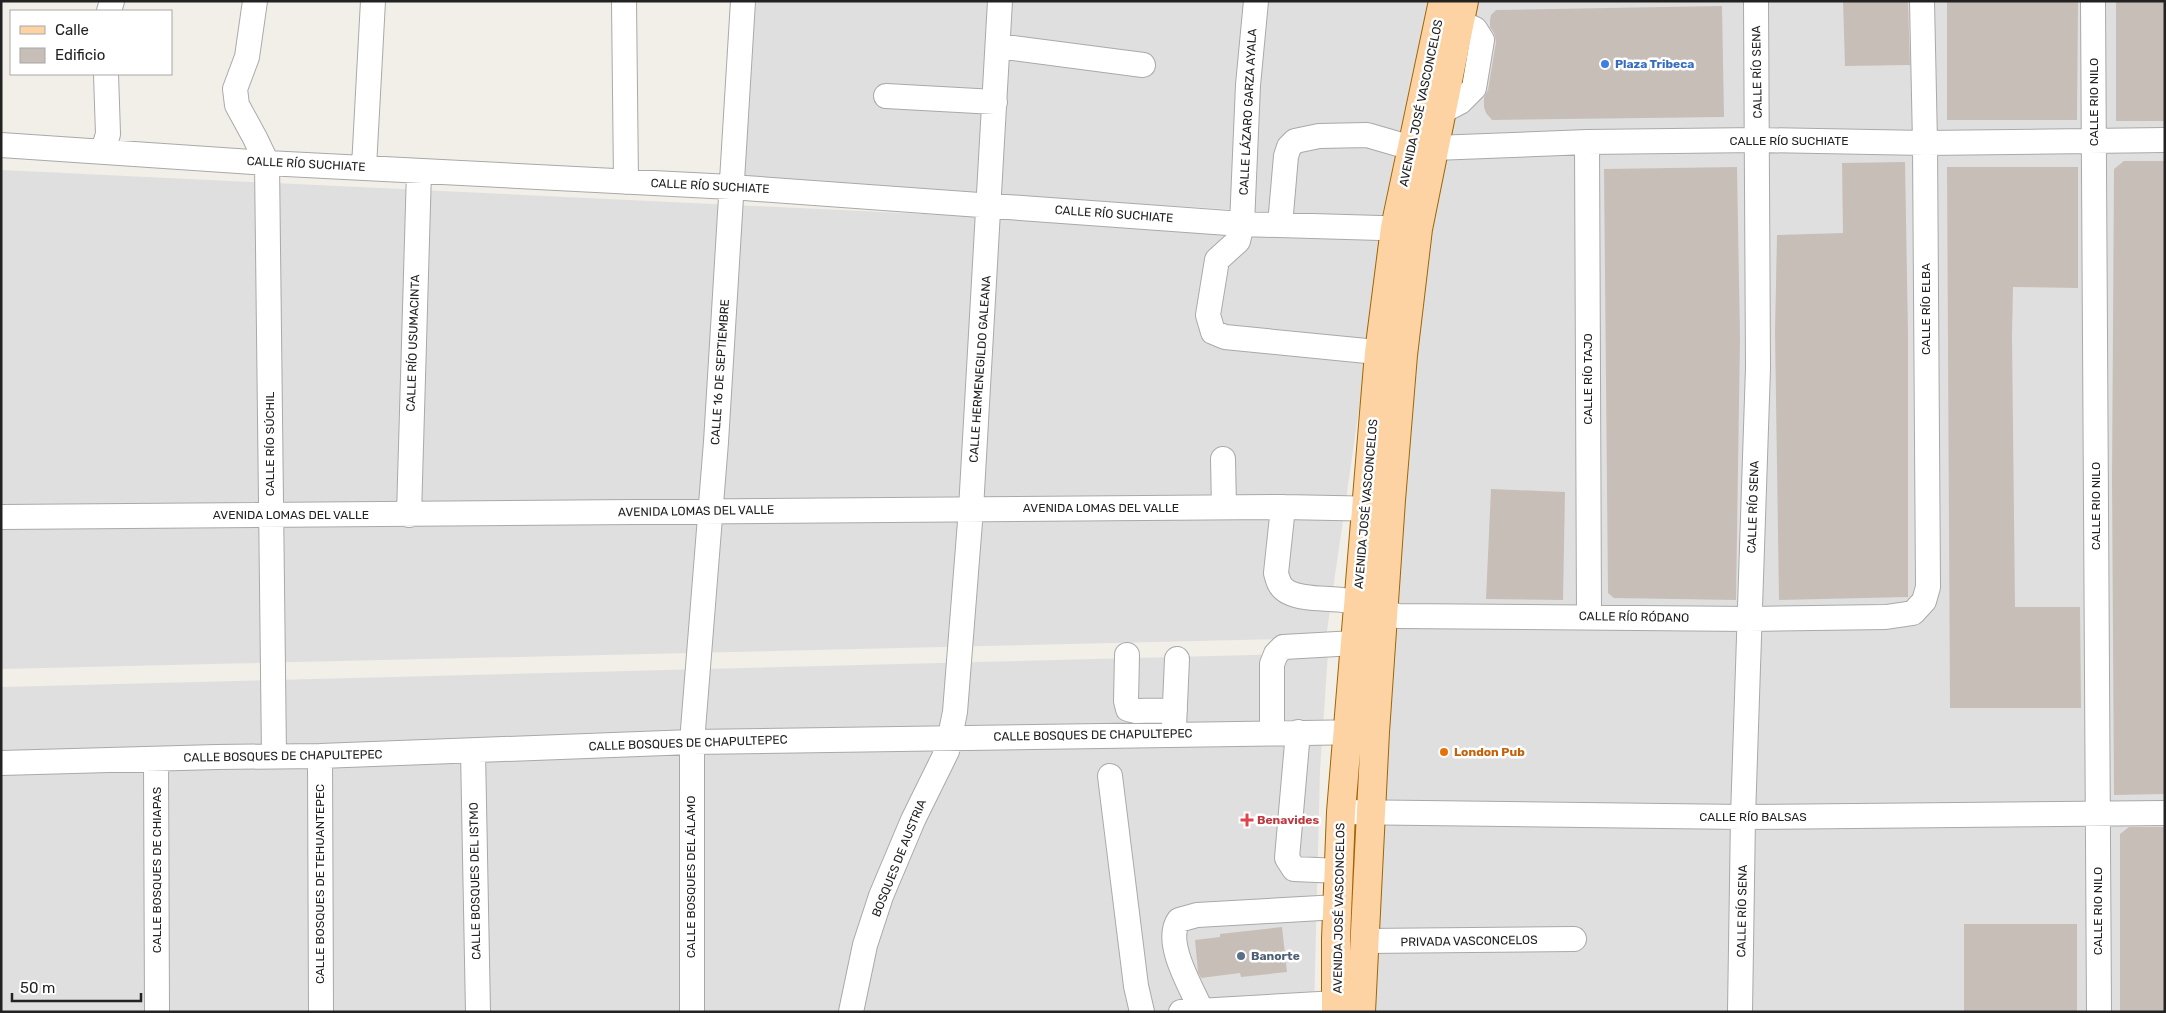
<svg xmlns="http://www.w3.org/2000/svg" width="2166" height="1013" font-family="Rubik,sans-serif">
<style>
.residential{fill:#e0dfdf}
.building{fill:#c7beb8}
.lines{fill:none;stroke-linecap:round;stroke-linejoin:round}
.minor-casing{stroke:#a9a9a9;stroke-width:26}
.major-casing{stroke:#a06500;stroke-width:30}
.minor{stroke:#fff;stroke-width:24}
.major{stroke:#fdd3a3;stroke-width:28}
.shop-dot{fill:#3f7fe0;stroke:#fff;stroke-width:2}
.food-dot{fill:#e8710a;stroke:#fff;stroke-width:2}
.health-dot{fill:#e0444e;stroke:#fff;stroke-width:2}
.service-dot{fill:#5c6f8a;stroke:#fff;stroke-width:2}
.labels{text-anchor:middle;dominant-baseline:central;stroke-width:5;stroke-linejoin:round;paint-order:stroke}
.shop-label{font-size:12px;font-weight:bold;fill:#366cbe;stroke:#fff;text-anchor:start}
.street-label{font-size:12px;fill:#222;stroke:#fff}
.food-label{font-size:12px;font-weight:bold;fill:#c56008;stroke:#fff;text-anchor:start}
.health-label{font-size:12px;font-weight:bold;fill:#be3a42;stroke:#fff;text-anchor:start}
.service-label{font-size:12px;font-weight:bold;fill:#4e5e75;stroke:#fff;text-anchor:start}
</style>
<rect width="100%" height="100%" fill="#f2efe9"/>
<path class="residential" d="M749,1H1428L1385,219L736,179Z
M1472,1H2165V1012H1371L1401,512L1427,231Z
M1,170L1384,236L1326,638L1,669Z
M1328,653L1320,770L1314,1012H1V687Z"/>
<path class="building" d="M1843,1H1908L1910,65L1845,66Z
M1947,1H2078L2077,120H1947Z
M2116,1H2165V121H2116Z
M1722,6L1724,117L1492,120L1486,113L1484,107V97L1488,90L1496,42L1494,33L1490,27V20L1491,15L1496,10Z
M2124,161H2165V794L2114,795L2112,479L2114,169Z
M1905,162L1908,334V597L1779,600L1775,332L1777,235L1843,233L1842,163Z
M1737,167L1740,338L1736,600L1614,598L1608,593L1604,169Z
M1947,167H2078V288L2013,287L2012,337L2015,607H2080L2081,708H1950Z
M1491,489L1565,492L1563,600L1486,599Z
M2129,827H2165V1012H2120V834Z
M1964,924H2077V1012H1964Z
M1282,927L1287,972L1241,977L1240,973L1201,978L1198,972L1195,940L1220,937V934Z"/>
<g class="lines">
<g class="minor-casing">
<path id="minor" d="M255,1L247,57L235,89L237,105L255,138L267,163L274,756
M624,1L626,182
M1256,1L1248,85L1242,224L1238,241L1217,260L1208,315L1213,332L1225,337L1397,354
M2093,1L2099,1012
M109,11L112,1
M998,46L1143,65
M886,96L995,102
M1441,112L1460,102L1474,88L1482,40L1475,29L1460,22
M1587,142L1589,616
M1,145L267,163L731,187L1242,224L1414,229
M103,151L108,134L106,74
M364,167L373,1
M1280,225L1286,156L1289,147L1295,141L1319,136L1367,135L1398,144L1434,148L1587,142L1758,140L1925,143L2165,140
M1223,459L1224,507
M1283,507L1276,573C1278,581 1280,588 1288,592C1305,601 1330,597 1349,601C1366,604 1381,611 1398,616L1750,619L1886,617L1913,613L1924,601L1928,587L1925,143L1922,1
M409,515L419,171
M1,517L1283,507L1384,509
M1127,655L1126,701L1128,709L1136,711L1175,710
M1174,727L1177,659
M1272,732V664L1276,654L1283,647L1355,643
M1298,732L1287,858L1294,869L1340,871
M473,751L478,1012
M320,756L321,1012
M156,759L157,1012
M1,763L217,757L320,756L692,742L1367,732
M1110,776L1136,986L1142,1012
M1341,812L1743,817L2165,813
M1364,941L1574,939
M1201,1010C1192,988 1163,942 1179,920L1197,915L1338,907
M692,1012V742L716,442L743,1
M851,1012L865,945L881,896L913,820L947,751L955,712L971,509L1000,1
M1181,1012L1337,1003
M1740,1012L1743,817L1758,368L1756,1"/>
</g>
<g class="major-casing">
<path id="major" d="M1336,1012V939L1341,812L1379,353L1395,228L1443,1
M1361,1012L1375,732L1391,500L1403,355L1418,229L1464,1"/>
</g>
<use href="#minor" class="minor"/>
<use href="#major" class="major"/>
</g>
<circle class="shop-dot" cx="1605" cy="64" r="5"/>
<circle class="food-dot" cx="1444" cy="752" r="5"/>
<path class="health-dot" d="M1244.5 812.5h5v5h5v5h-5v5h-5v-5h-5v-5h5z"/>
<circle class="service-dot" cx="1241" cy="956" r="5"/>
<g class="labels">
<g class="shop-label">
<text x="1615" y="64">Plaza Tribeca</text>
</g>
<g class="street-label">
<text transform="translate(1757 72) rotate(-91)">CALLE RÍO SENA</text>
<text transform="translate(2094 102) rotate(-90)">CALLE RIO NILO</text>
<text transform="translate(1421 103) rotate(-78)">AVENIDA JOSÉ VASCONCELOS</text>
<text transform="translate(1248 112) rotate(-87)">CALLE LÁZARO GARZA AYALA</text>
<text x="1789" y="141">CALLE RÍO SUCHIATE</text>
<text transform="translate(306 164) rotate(3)">CALLE RÍO SUCHIATE</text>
<text transform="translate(710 186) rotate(3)">CALLE RÍO SUCHIATE</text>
<text transform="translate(1114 214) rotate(4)">CALLE RÍO SUCHIATE</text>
<text transform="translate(1926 309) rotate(-90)">CALLE RÍO ELBA</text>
<text transform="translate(413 343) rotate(-88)">CALLE RÍO USUMACINTA</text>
<text transform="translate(980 369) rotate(-86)">CALLE HERMENEGILDO GALEANA</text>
<text transform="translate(720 372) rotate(-86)">CALLE 16 DE SEPTIEMBRE</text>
<text transform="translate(1588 379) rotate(-90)">CALLE RÍO TAJO</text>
<text transform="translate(270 444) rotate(-90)">CALLE RÍO SÚCHIL</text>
<text transform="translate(1366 504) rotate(-85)">AVENIDA JOSÉ VASCONCELOS</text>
<text transform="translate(2096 506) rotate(-90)">CALLE RIO NILO</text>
<text transform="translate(1753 507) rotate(-88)">CALLE RÍO SENA</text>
<text x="1101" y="508">AVENIDA LOMAS DEL VALLE</text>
<text transform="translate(696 511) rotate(-1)">AVENIDA LOMAS DEL VALLE</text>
<text x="291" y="515">AVENIDA LOMAS DEL VALLE</text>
<text transform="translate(1634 617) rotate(1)">CALLE RÍO RÓDANO</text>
<text transform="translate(1093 735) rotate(-1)">CALLE BOSQUES DE CHAPULTEPEC</text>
<text transform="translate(688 743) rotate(-2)">CALLE BOSQUES DE CHAPULTEPEC</text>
<text transform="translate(283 756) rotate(-1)">CALLE BOSQUES DE CHAPULTEPEC</text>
<text x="1753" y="817">CALLE RÍO BALSAS</text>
<text transform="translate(899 858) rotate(-68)">BOSQUES DE AUSTRIA</text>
<text transform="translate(157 870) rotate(-90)">CALLE BOSQUES DE CHIAPAS</text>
<text transform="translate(691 877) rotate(-90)">CALLE BOSQUES DEL ÁLAMO</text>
<text transform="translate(475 881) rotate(-91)">CALLE BOSQUES DEL ISTMO</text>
<text transform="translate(320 884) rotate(-90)">CALLE BOSQUES DE TEHUANTEPEC</text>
<text transform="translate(1339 908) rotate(-89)">AVENIDA JOSÉ VASCONCELOS</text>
<text transform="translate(1742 911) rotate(-89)">CALLE RÍO SENA</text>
<text transform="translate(2098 911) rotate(-90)">CALLE RIO NILO</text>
<text transform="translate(1469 941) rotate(-1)">PRIVADA VASCONCELOS</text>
</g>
<g class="food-label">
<text x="1454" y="752">London Pub</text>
</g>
<g class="health-label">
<text x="1257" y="820">Benavides</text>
</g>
<g class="service-label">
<text x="1251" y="956">Banorte</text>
</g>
</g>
<rect width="2166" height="1013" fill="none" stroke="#222222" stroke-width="5"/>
<rect x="10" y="10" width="162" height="65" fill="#ffffff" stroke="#a7a7a7"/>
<rect x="20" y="26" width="25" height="8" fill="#fdd3a3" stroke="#a7a7a7"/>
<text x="55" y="35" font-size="15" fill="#222222">Calle</text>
<rect x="20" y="48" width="25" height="15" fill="#c7beb8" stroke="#a7a7a7"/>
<text x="55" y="60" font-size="15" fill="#222222">Edificio</text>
<path d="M12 993v8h129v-8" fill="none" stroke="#222222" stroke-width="2.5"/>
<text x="20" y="993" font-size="15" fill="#222222" stroke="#ffffff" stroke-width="4" paint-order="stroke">50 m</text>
</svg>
